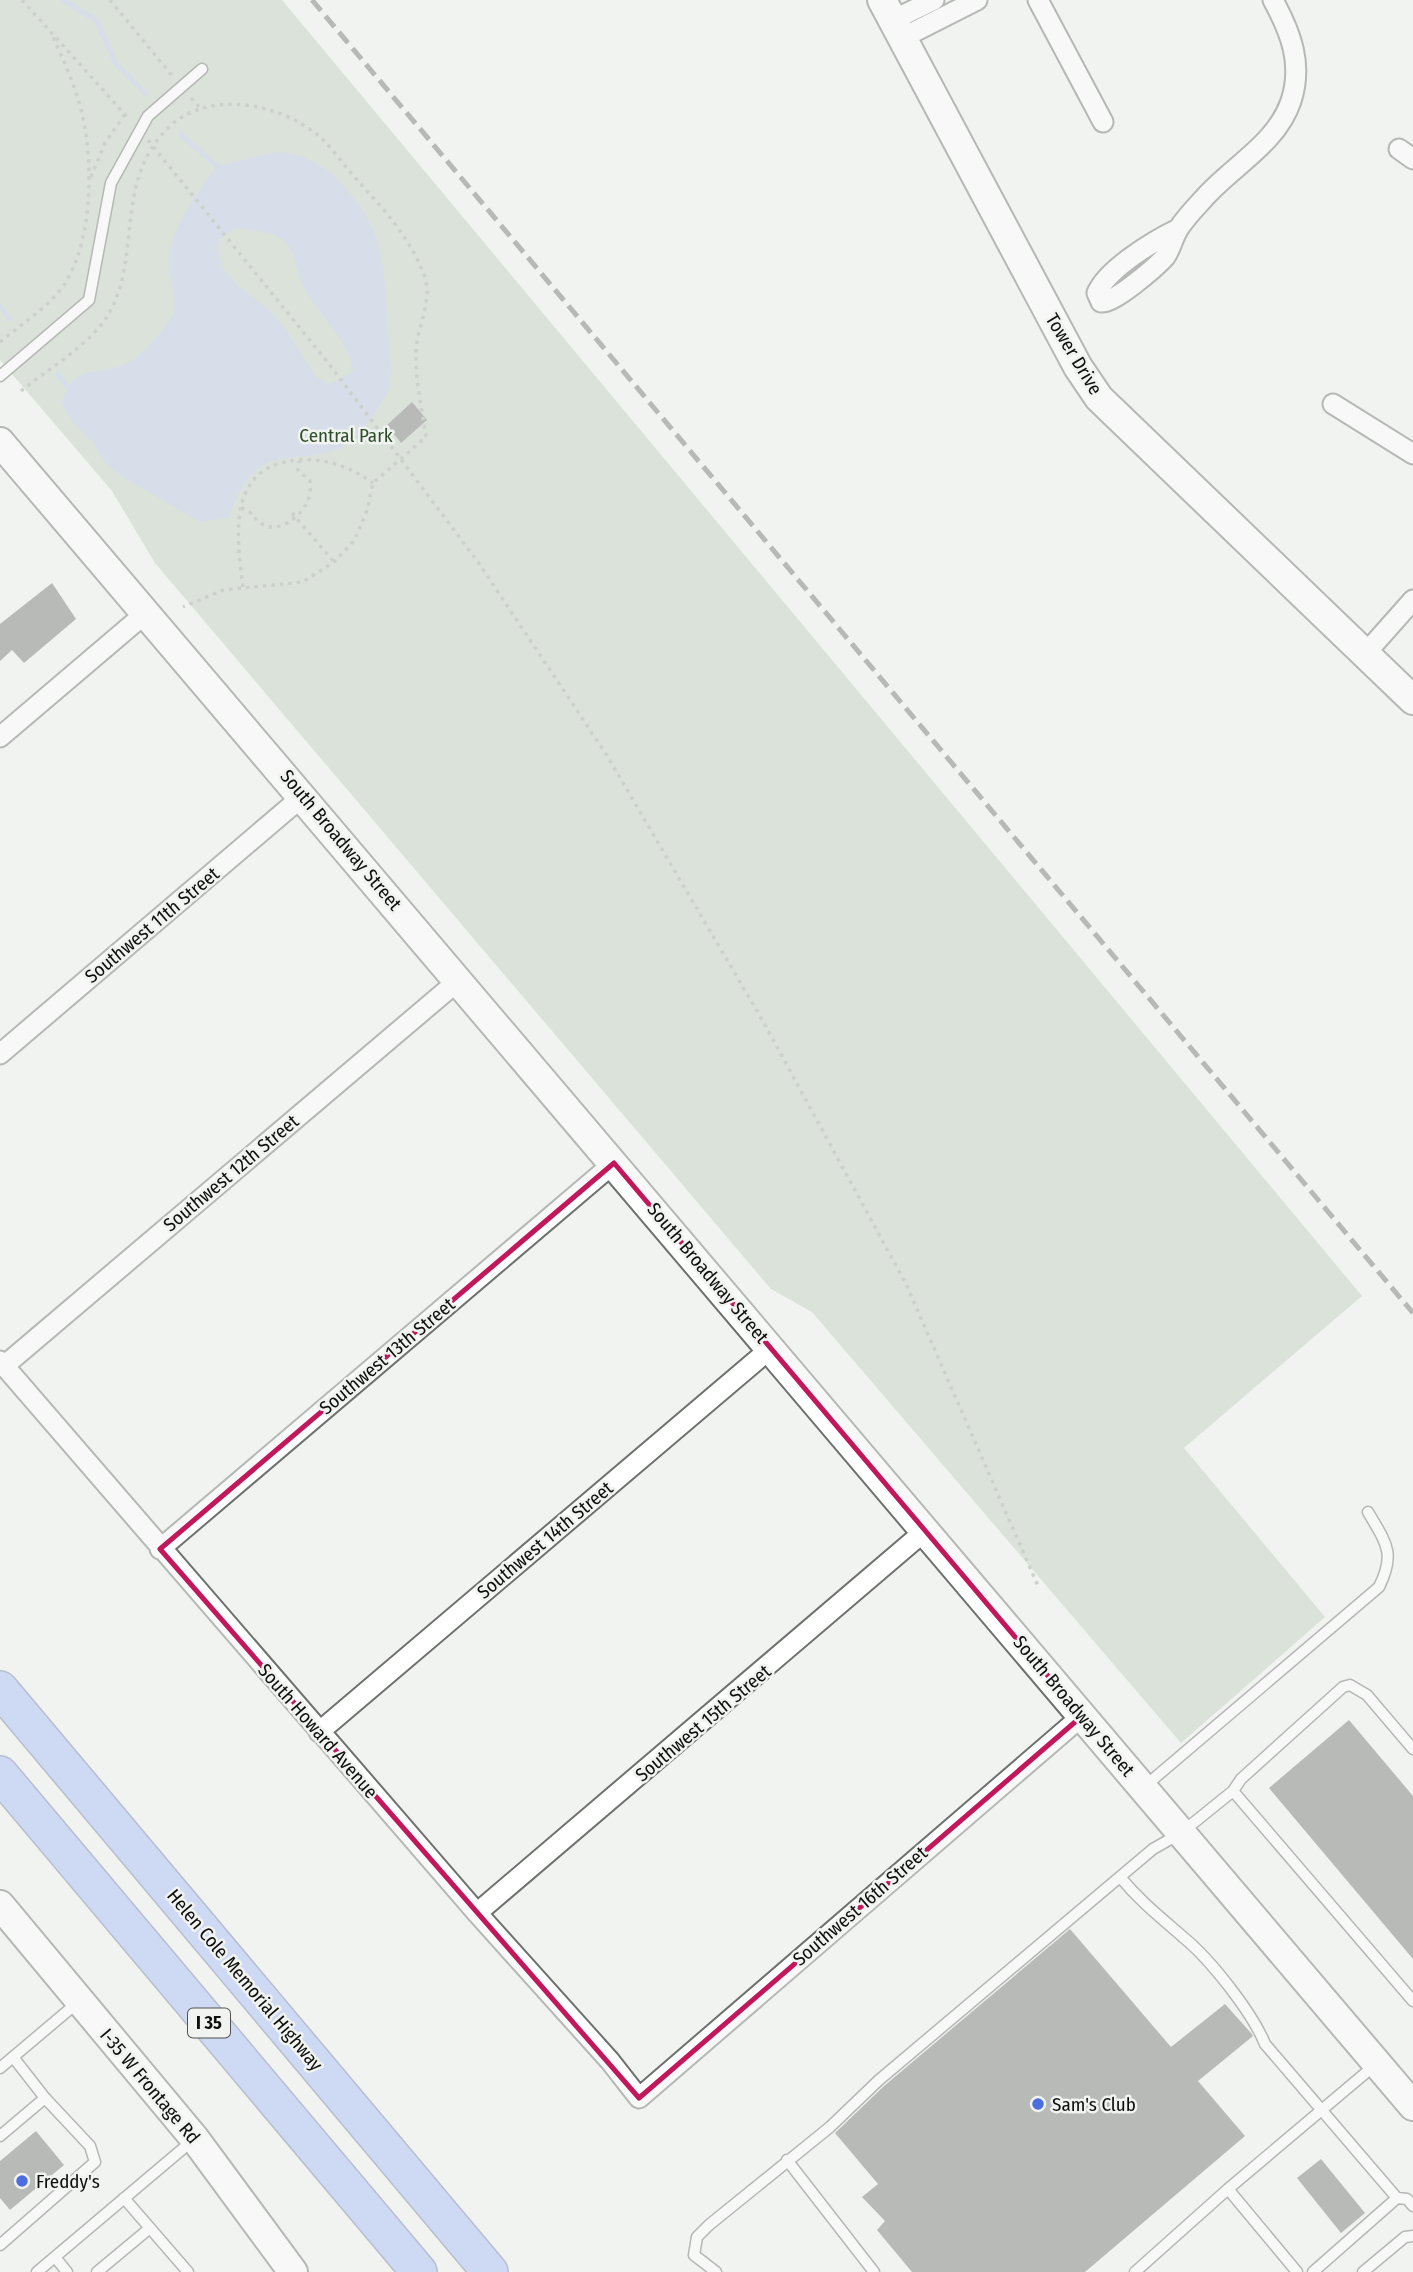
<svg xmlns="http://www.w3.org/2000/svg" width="1413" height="2272" font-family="'Fira Sans Condensed',sans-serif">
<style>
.green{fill:#c1cfbf}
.water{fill:#b9c4e1;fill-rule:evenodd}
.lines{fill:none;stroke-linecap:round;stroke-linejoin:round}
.stream{stroke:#b9c4e1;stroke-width:5}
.building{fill:#747674}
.lane-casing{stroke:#6e716e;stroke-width:13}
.street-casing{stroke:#6e716e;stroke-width:23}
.secondary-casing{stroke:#6e716e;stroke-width:32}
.highway-casing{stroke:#707ea6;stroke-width:38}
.path{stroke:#a5a7a5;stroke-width:3.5;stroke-dasharray:3.5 5;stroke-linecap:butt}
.lane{stroke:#fff;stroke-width:10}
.street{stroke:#fff;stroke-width:19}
.secondary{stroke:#fff;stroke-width:28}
.highway{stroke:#a4bbf8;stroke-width:35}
.rail{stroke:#727371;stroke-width:5;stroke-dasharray:14 7;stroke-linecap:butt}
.marked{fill:none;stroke:#c2185b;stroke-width:5;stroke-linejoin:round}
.poi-dot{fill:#4c6ee1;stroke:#f0f3f0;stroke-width:2.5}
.labels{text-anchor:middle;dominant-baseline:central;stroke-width:5;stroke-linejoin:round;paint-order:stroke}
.shield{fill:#f0f3f0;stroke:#525351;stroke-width:2}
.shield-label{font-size:18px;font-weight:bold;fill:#0e0e0d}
.street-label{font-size:19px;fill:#0e0e0d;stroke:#f0f3f0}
.park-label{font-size:19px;fill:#2d4e29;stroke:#f0f3f0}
.poi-label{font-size:19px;fill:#0e0e0d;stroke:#f0f3f0;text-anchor:start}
</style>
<rect width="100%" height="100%" fill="#f0f3f0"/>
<path class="green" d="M0,0H282L1362,1296L1184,1448L1325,1617L1181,1743L812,1312L771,1289L155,563L112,491L0,360Z"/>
<path class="water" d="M276,152C314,153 340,177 360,207C384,241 385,278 387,318C388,340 393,366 389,387C387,398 376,410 370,419C365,425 360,435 354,440C299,478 261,425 229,517L200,522L123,477L105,462L93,442L73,423L62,403C73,363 95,377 125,364C140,358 158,336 168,323C184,302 165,277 169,255C176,220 196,194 217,166ZM235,228C249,230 270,231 282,239C296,249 296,273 304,288C320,317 348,338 353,371L330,384L316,377L285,328L271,312L236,284L224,270L217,250L219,240Z"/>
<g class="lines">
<path class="stream" d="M63,0L97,21L116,64L146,94
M181,135L217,166
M0,306L10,319
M58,375L67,387"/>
</g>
<path class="building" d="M412,402L427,420L401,443L387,425Z
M52,583L76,619L24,663L12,650L0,661V624Z
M1349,1720L1413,1796V1959L1269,1788Z
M1070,1929L1171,2047L1225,2004L1251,2033L1253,2036L1198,2081L1245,2136L1085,2272H912L877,2230L885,2221L862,2197L878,2184L835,2133L884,2086Z
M36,2131L64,2165L10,2210L0,2198V2161Z
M1321,2159L1365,2213L1341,2233L1297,2178Z"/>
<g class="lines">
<g class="lane-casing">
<path id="lane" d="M0,376L89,300L111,183L148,116L202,69
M1144,1787L1379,1587C1396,1553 1386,1543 1368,1512
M1233,1791L1241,1779L1343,1687L1350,1685L1367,1695L1413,1749
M1120,1877C1140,1901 1159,1916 1183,1937C1210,1959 1252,2012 1265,2044L1397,2198L1313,2272
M13,2057L45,2098
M0,2068L77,2003
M0,2136L45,2098L90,2146L95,2162L0,2245
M787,2160L874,2272
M124,2198L188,2272
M1397,2198L1407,2199L1413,2206
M55,2257L67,2272
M37,2272L192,2141
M97,2272L150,2228
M716,2272L694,2255L697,2237L709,2225L830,2127L879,2080L1153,1849L1181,1833L1233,1791L1413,2001
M1135,2272L1228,2189
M1297,2272L1228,2189L1375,2065
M1363,2272L1405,2237L1413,2236"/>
</g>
<g class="street-casing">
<path id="street" d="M1038,0L1103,122
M893,20L934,0
M902,38L977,0
M1399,149L1413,159
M1178,229C1155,240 1107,269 1097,293L1101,302C1112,305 1156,267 1165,257C1171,249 1173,237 1179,228C1186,217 1197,206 1206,196C1234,165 1277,143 1291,101C1303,64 1291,33 1273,0
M1333,404L1413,454
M1365,654L1413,600
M0,737L147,612
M0,1054L303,796
M0,1361L477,1913L610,2061L639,2098L1082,1716
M4,1366L459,980
M160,1549L614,1163
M319,1732L771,1348
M477,1913L926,1530"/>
</g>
<g class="secondary-casing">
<path id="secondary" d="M882,0L1078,367L1099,398L1413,700
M0,442L1413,2106
M0,1905L195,2139L293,2272"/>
</g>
<g class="highway-casing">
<path id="highway" d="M0,1689L490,2272
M0,1774L419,2272"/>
</g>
<path class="path" d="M22,0L130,120
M110,0L174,78
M191,98L201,109
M148,140L333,369L478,562L606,754L764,1023L906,1284L1038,1586
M91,177L105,143L125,114
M0,342C18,327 38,314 54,297C93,258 94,168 83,118C77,88 63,60 51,32
M21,391C47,370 91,344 108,315C142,258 114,186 165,131C205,88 279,102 320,137C331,147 341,161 351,173C379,205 409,234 424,275C434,301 416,327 416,353C415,380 422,410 426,437L373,483L367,511L354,541L334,562L303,582L223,590L183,607
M241,508C255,512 252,518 262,524C279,535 305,514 309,497C311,493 310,486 310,481L298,470L299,461
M292,513L334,562
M243,587C236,534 227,466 298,460C327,458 350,467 373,483"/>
<use href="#lane" class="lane"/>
<use href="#street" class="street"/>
<use href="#secondary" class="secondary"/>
<use href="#highway" class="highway"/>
<path class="rail" d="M312,0L1413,1313"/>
</g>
<path d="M0 0H1413V2272H0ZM614,1163L1082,1716L639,2098L160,1549Z" fill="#f0f3f0" fill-opacity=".55" fill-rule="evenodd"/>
<path class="marked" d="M614,1163L1082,1716L639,2098L160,1549Z"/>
<g class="poi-dot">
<circle cx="1038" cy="2104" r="7"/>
<circle cx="22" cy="2181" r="7"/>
</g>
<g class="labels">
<rect class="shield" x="188" y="2008.5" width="42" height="29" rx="5"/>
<g class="shield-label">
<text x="209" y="2023">I 35</text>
</g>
<g class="street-label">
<text transform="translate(1074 354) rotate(59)">Tower Drive</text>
<text transform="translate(341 840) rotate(50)">South Broadway Street</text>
<text transform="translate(152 925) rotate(-40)">Southwest 11th Street</text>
<text transform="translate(231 1173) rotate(-40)">Southwest 12th Street</text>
<text transform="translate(708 1273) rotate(50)">South Broadway Street</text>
<text transform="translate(387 1356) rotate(-40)">Southwest 13th Street</text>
<text transform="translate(545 1540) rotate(-40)">Southwest 14th Street</text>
<text transform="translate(1074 1706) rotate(50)">South Broadway Street</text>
<text transform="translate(703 1723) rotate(-40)">Southwest 15th Street</text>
<text transform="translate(318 1731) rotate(49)">South Howard Avenue</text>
<text transform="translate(860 1906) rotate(-41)">Southwest 16th Street</text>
<text transform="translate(245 1980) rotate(50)">Helen Cole Memorial Highway</text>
<text transform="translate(150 2086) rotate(50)">I-35 W Frontage Rd</text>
</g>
<g class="park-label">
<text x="346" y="435">Central Park</text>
</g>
<g class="poi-label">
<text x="1052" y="2104">Sam's Club</text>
<text x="36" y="2181">Freddy's</text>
</g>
</g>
</svg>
